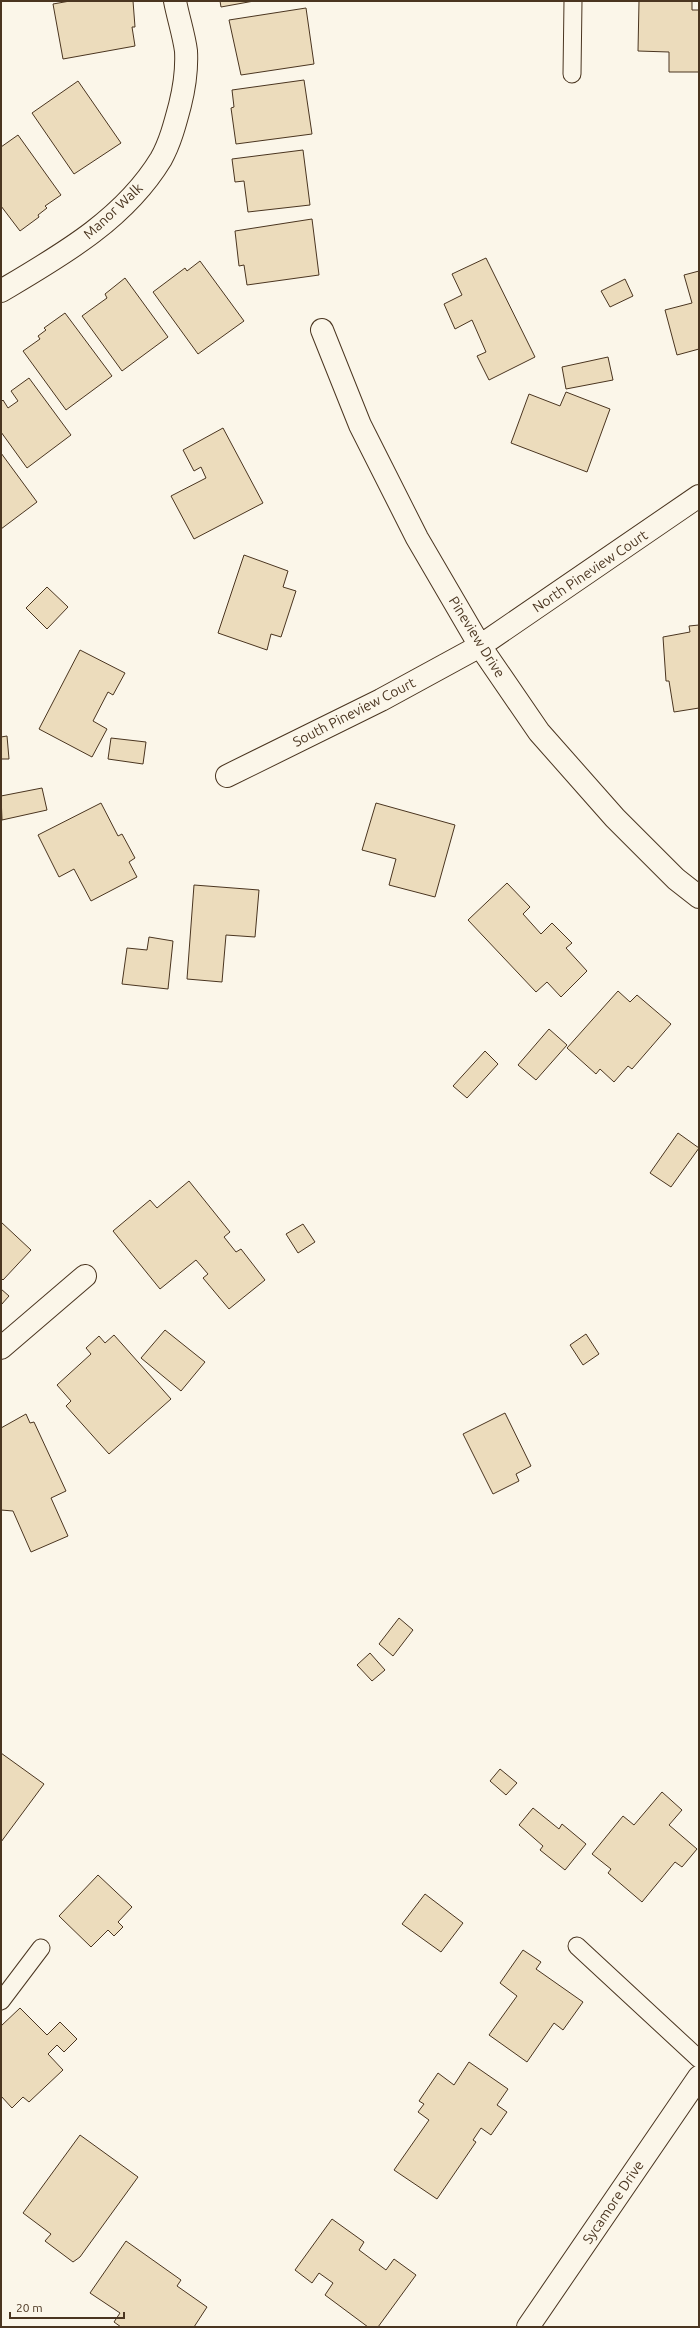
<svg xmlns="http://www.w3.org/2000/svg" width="700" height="2328" font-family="Ubuntu,sans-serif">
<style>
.building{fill:#ecdcbc;stroke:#4a3520}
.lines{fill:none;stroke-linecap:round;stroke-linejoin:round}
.lane-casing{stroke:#4a3520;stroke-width:19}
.street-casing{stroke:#4a3520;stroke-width:24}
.secondary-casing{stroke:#4a3520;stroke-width:24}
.lane{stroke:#fbf6e9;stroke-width:17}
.street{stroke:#fbf6e9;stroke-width:22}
.secondary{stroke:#fbf6e9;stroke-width:22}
.labels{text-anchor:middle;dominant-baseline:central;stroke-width:3;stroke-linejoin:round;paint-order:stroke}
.street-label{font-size:14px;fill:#4a3520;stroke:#fbf6e9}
</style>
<rect width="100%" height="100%" fill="#fbf6e9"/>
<path class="building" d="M70,1H133L135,27H132L135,46L63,59L53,4Z
M220,1H254L221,7Z
M639,1H692V10H699V72H669V52L638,51Z
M306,8L314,64L241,75L229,20Z
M304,80L312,134L236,144L231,108L234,107L232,90Z
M78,81L121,143L74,174L32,113Z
M18,135L61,195L45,206L47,208L38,215L39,217L20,231L1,206V147Z
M303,150L310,205L248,212L244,181L235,182L232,159Z
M312,219L319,275L247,285L244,265L239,266L235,231Z
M486,258L535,357L489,380L477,356L486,352L472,320L455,329L444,304L462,295L452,274Z
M200,261L244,321L198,354L153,292L185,268L187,271Z
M699,271V349L677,355L665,310L692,303L684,275Z
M125,278L168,337L122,371L82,316L107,298L105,294Z
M625,279L633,296L610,307L601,291Z
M65,313L112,376L66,410L23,351L40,339L38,336L46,330L44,328Z
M608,357L613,380L566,389L562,367Z
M29,378L71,435L27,468L1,432V402L3,400L8,408L18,401L11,391Z
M566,392L610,409L587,472L511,443L529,394L560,406Z
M223,428L263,503L194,539L171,496L206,478L201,467L194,471L183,450Z
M1,453L37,502L1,529Z
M244,555L288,571L283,587L296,591L281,637L271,634L267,650L218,633Z
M47,587L68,607L47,629L26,608Z
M699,625V708L674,712L669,681H666L663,637L690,632L689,626Z
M80,650L125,673L113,695L108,692L93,721L107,729L92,757L39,729Z
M7,736L9,759H1V737Z
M111,738L146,742L143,764L108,759Z
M42,788L47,810L2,820L1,796Z
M101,803L118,836L122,834L135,858L129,862L137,877L91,901L74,869L59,877L38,835Z
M376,803L455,825L435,897L389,885L396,859L362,850Z
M507,883L530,907L523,914L541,934L552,923L572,943L566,948L587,971L561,997L547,982L536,992L468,920Z
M194,885L259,890L255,937L226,935L222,982L187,979Z
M149,937L173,941L168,989L122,984L127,948L147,950Z
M618,991L630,1002L637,995L671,1024L632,1069L628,1066L614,1082L600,1069L596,1074L567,1048Z
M549,1029L567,1045L536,1080L518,1065Z
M485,1051L498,1064L467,1098L453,1086Z
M678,1133L699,1148L671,1187L650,1173Z
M189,1181L230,1232L224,1237L236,1252L241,1249L265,1280L229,1309L203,1278L208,1274L196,1260L160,1289L113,1231L150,1200L157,1208Z
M1,1222L31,1250L3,1280L1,1278Z
M303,1224L315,1242L298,1253L286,1234Z
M1,1289L9,1296L1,1305Z
M165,1330L205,1362L181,1391L141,1358Z
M586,1334L599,1354L583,1365L570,1345Z
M114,1335L171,1399L109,1454L66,1406L71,1401L57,1385L91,1354L86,1348L99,1336L105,1343Z
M505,1413L531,1466L516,1474L519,1481L493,1494L463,1434Z
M26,1414L30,1423L34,1422L66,1491L51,1498L68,1536L31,1552L13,1511L1,1510V1428Z
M399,1618L413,1630L393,1656L379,1644Z
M370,1653L385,1670L372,1681L357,1665Z
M1,1753L44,1784L1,1842Z
M500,1769L517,1783L506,1795L490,1781Z
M662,1792L682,1810L669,1825L697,1849L682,1867L675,1862L642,1902L608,1873L611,1869L592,1854L623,1816L634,1825Z
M533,1808L559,1829L562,1824L586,1844L565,1870L540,1850L543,1846L519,1825Z
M98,1875L132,1907L118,1922L123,1927L114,1936L108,1930L91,1947L59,1916Z
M425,1894L463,1923L441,1952L402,1924Z
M523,1950L541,1962L536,1969L583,2002L563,2030L554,2023L527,2062L489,2035L517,1996L500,1983Z
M20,2008L47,2035L60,2022L77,2039L64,2052L57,2045L48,2054L63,2070L29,2102L23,2097L12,2108L1,2096V2026Z
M469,2062L508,2089L497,2105L507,2112L491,2135L481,2128L473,2140L476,2142L437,2199L394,2170L429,2120L418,2112L424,2104L419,2101L438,2073L454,2085Z
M80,2135L138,2177L80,2257L73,2262L45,2241L51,2234L23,2213Z
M332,2219L364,2242L359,2250L386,2270L394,2259L416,2275L378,2327H368L325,2295L333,2283L319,2273L312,2283L295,2270Z
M126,2241L181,2280L177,2286L207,2307L194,2327H121L114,2322L120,2313L90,2293Z"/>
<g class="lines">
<g class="lane-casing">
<path id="lane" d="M572,74L573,1
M577,1946L699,2059
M1,2001L41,1948"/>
</g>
<g class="street-casing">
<path id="street" d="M1,291C60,256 124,220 161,159C170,143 175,124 180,105C184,89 187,69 186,51C184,35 178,17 175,1
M322,330L360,425L417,538L480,646L539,732L615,818L676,879L699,897
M227,776L381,700L480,646L699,496
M1,1348L85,1276"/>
</g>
<g class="secondary-casing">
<path id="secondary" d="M528,2327L699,2077"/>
</g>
<use href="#lane" class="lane"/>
<use href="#street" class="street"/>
<use href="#secondary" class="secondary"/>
</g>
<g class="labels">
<g class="street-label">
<text transform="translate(113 211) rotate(-43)">Manor Walk</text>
<text transform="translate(590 571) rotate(-34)">North Pineview Court</text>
<text transform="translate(477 637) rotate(58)">Pineview Drive</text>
<text transform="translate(354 712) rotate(-27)">South Pineview Court</text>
<text transform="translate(613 2202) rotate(-56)">Sycamore Drive</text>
</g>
</g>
<rect width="700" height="2328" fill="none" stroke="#4a3520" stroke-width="4"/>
<path d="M10 2312v6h114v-6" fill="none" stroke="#4a3520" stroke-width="2"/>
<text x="16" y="2312" font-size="12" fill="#4a3520" stroke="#fbf6e9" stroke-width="3" paint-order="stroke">20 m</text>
</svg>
